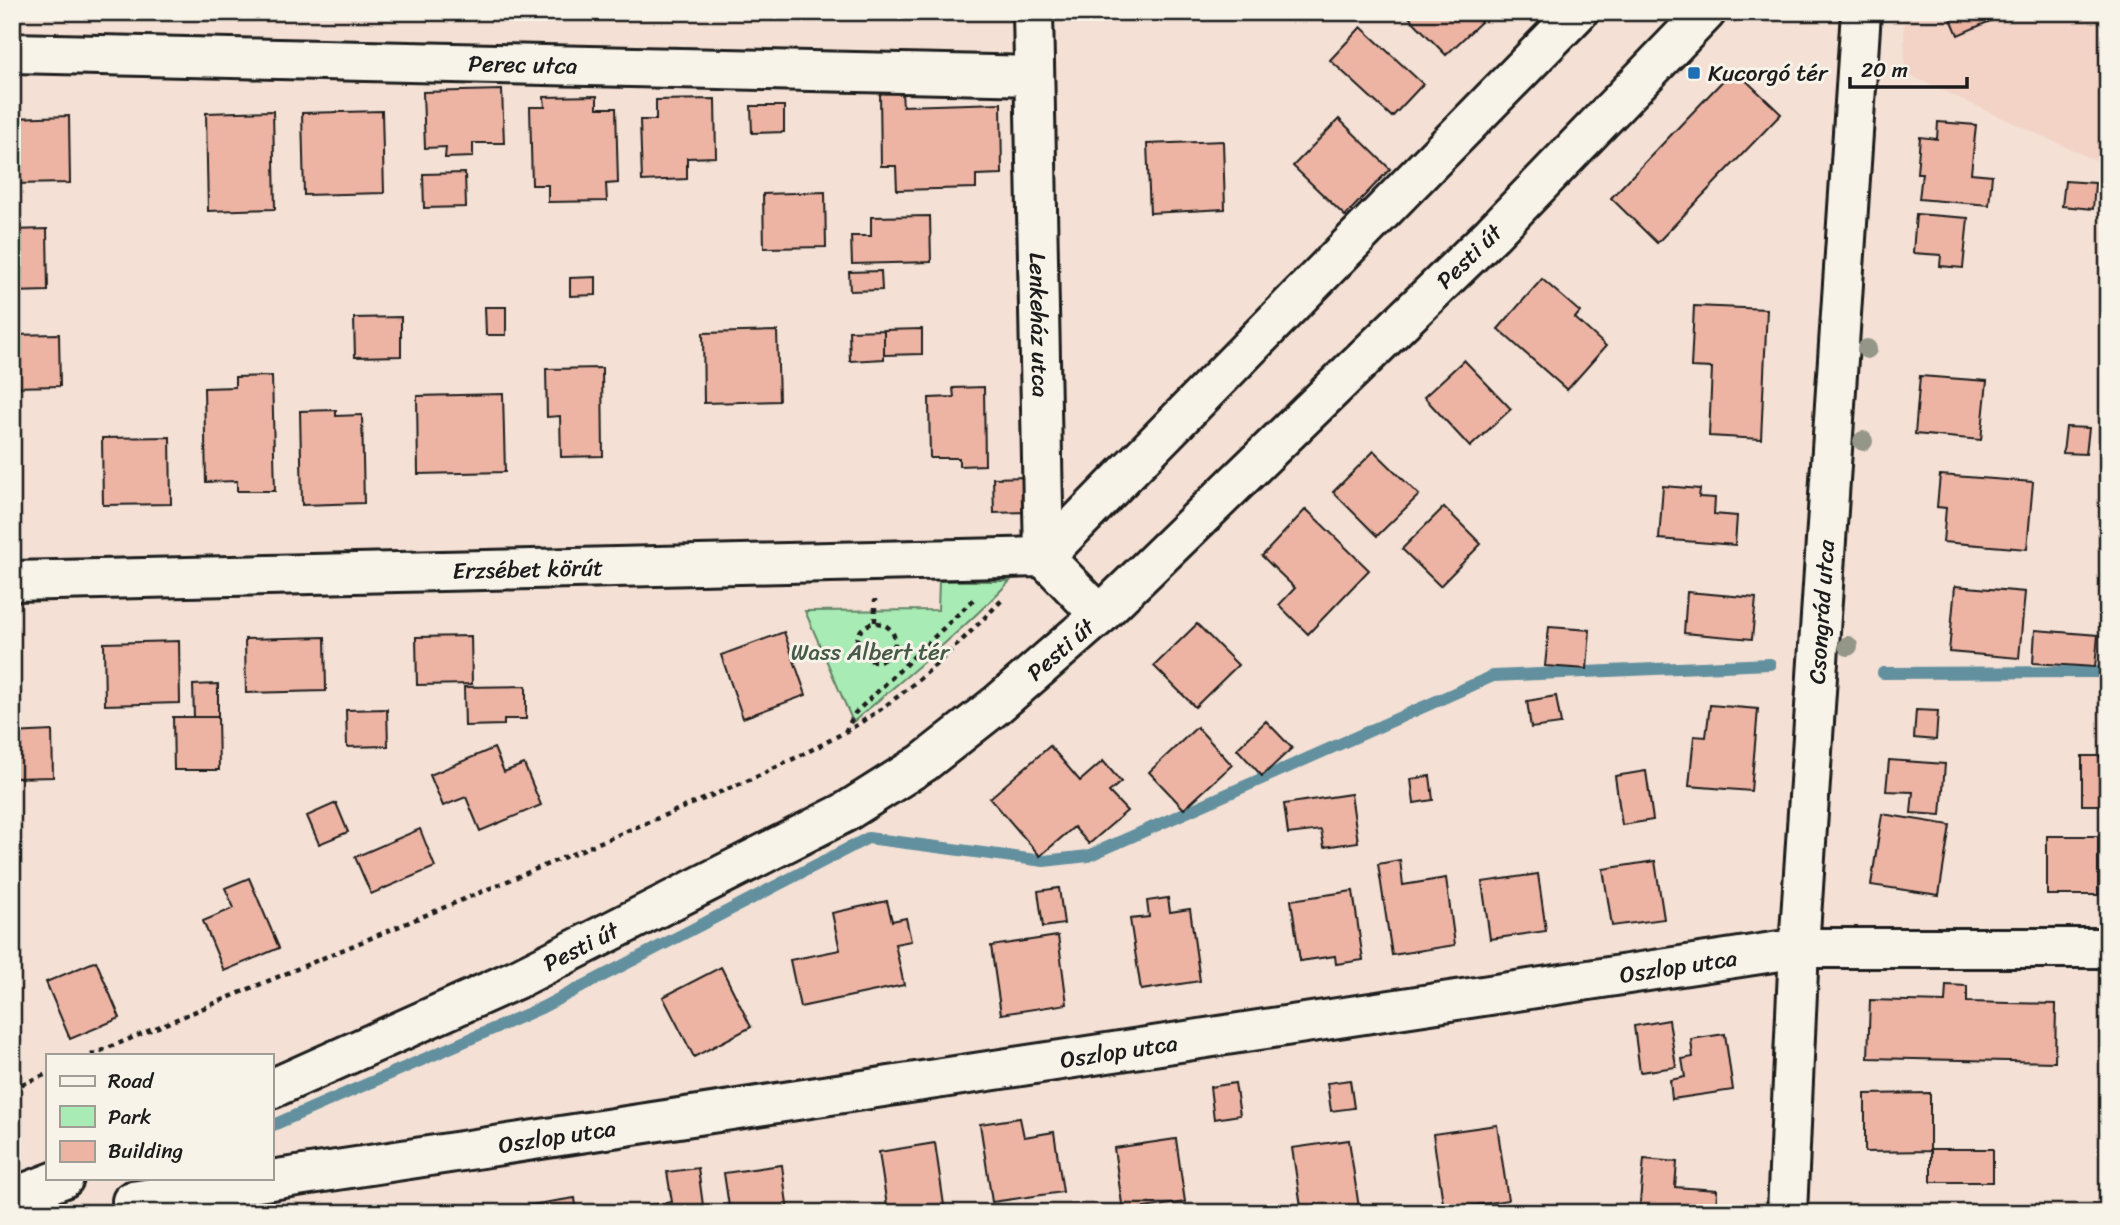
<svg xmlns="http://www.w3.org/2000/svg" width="2120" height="1225" font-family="Sriracha,sans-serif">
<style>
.built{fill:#f2d3c6}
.green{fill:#a9ebb4;stroke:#628468;stroke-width:2}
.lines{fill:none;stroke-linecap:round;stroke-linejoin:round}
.stream{stroke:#63909e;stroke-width:12}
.building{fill:#edb4a4;stroke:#1c1c1c;stroke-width:2}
.street-casing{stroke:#1c1c1c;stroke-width:44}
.primary-casing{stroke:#1c1c1c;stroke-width:44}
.path{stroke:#1c1c1c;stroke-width:4.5;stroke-dasharray:5 5;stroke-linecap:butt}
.street{stroke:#f7f3e8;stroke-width:38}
.primary{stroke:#f7f3e8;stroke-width:38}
.tree{fill:#949688}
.poi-dot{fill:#1f6fb2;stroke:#f7f3e8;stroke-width:2.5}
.labels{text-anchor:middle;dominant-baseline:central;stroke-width:6;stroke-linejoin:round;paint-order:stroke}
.street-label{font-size:23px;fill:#1c1c1c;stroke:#f7f3e8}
.poi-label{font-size:23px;fill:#1c1c1c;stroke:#f7f3e8;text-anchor:start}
.park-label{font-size:23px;fill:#465a4a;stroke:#f7f3e8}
</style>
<rect width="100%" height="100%" fill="#f4e0d4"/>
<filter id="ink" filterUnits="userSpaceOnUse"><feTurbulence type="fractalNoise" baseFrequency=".0143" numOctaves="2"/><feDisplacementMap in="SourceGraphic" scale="14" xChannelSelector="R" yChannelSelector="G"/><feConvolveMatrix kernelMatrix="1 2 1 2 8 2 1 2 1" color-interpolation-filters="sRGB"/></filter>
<g filter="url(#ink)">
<path class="built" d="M1904,12H2094L2108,22V151L2101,163L1905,73Z"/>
<path class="green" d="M939,581H1010C961,632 907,676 853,722L805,611L938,610Z"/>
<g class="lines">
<path class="stream" d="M1883,673L2108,672
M271,1126L541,1008L868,838L1044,861L1088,856L1493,676L1770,664"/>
</g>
<path class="building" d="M1140,12H1211V16L1141,18Z
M1404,12H1472L1481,22L1446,55Z
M1948,12H2011L1958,35Z
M1361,27L1423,84L1392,117L1330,60Z
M1734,69L1781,114L1657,243L1611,198Z
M502,90L504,143H473V157L445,158L446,147L425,148L423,92Z
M880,93H902L903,106L1001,103L1002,174L976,175V188L897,190L896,166H881Z
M597,96V108H616L618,183L606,184L607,201L548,202V185H532L530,107H545L544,97Z
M715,99L716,157L687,158V179L642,181L640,120H656V100Z
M751,106H784V132L752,133Z
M273,111L275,209L208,211L206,113Z
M382,111L384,193L304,195L302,113Z
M69,116L70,183L12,184V118Z
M1339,119L1390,169L1345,216L1293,166Z
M1938,122L1976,125L1971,173L1992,175L1989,205L1919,199L1922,173H1917L1920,137L1937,139Z
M1223,141L1225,209L1150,213L1147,144Z
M465,173L466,207L424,208L423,174Z
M2065,181L2095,183L2093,209L2062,206Z
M825,192L826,247L764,248L763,194Z
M1916,214L1968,218L1963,268L1940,266L1941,255L1913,253Z
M930,216L931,262L852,264L851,236H871V217Z
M47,229L48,291L12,292V230Z
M881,271L882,290L850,291L849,272Z
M596,277V295L570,296V278Z
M1542,279L1580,312L1575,318L1606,346L1567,390L1498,329Z
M1694,306L1767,309L1761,439L1709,436L1712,368L1691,367Z
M485,307H506V335H486Z
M401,317V356L355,357L354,318Z
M922,329V354L884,355V330Z
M884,330V359L850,361L849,331Z
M777,331L779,401L704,403L703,333Z
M59,334L60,386L12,387V335Z
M1464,360L1511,409L1470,447L1424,397Z
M602,368L603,456L561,457L560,416L547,417L546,369Z
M272,376L275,491H237V481L206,482L204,388L235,387V377Z
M1920,376L1987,381L1981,440L1915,434Z
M984,387L985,465L959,466V458H930L929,398L954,397L953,388Z
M503,394L505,472L418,474L417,396Z
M336,410V416L362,415L364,503L302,505L300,411Z
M2066,427L2089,428L2086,454L2063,453Z
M170,437L171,504L103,505L102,438Z
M1374,451L1419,495L1377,536L1333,492Z
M1940,475L2033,482L2027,549L1943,542L1946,508L1937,507Z
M1027,477L1028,512L994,513L993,478Z
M1663,486L1700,489L1699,497L1715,498L1714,514L1737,516L1735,545L1659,539Z
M1444,507L1481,544L1440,586L1402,549Z
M1306,509L1369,570L1308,634L1279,605L1295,588L1262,556Z
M1955,586L2025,592L2019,658L1949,652Z
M1687,592L1756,598L1752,639L1684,633Z
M1197,624L1238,665L1195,707L1154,666Z
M1549,627L1590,630L1587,669L1545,666Z
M2035,630L2098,635L2095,667L2033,663Z
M784,632L806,695L743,718L721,655Z
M471,636L472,684L417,685L416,637Z
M325,637L326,691L246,693L245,639Z
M179,641L180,703L105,705L104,643Z
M218,684V717H194L193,685Z
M526,686V719H504V725L465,726L464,687Z
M1556,696L1561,724L1531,728L1527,701Z
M1710,705L1758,709L1751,791L1689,786L1694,736L1706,737Z
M387,709L388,746L347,747L346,710Z
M1916,710L1938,711L1936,740L1914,738Z
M173,717H218L219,770H174Z
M1266,721L1292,748L1262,776L1237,749Z
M1197,727L1232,765L1184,809L1149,772Z
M52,731L53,777L12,778V733Z
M1050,746L1080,781L1103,761L1121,782L1109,792L1127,811L1089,844L1074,827L1040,856L990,798Z
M494,748L504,772L524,764L541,805L480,831L466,797L443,806L430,775Z
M2082,756H2107V805H2082Z
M1889,760L1945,764L1941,815L1911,813L1913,792L1886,791Z
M1646,771L1653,820L1622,825L1615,776Z
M1430,776L1433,800L1414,803L1411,779Z
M1351,794L1358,842L1324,847L1321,830L1288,834L1284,804Z
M336,803L348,832L319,844L307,816Z
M1882,814L1950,825L1939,895L1871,885Z
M420,829L435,867L371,894L355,857Z
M2047,836H2098V895H2047Z
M1400,860L1403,885L1446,878L1455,945L1392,955L1378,864Z
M1655,861L1664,919L1612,926L1603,869Z
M1538,874L1546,931L1490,939L1482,882Z
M249,878L279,948L224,971L203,921L234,908L225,888Z
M1059,888L1064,924L1043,927L1038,891Z
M1353,891L1363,960L1336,964L1335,956L1300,961L1291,900Z
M1168,898L1170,912L1190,909L1200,981L1141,990L1130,919L1149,917L1147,901Z
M887,901L892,921L906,918L911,941L895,944L904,985L800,1007L790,960L840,950L832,913Z
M1058,936L1067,1004L1001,1014L991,946Z
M96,961L120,1018L70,1039L46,982Z
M721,967L751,1027L694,1057L663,997Z
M1946,985L1967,986V1002L2056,1004L2055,1062L1868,1058L1870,1000L1945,1002Z
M1669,1020L1676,1067L1640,1072L1634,1026Z
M1725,1034L1733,1090L1672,1099L1670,1080L1685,1077L1682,1059L1693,1057L1691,1039Z
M1350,1080L1354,1108L1331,1111L1327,1083Z
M1235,1083L1240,1115L1214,1119L1210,1087Z
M1930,1093V1151L1865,1152V1094Z
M1020,1118L1024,1137L1054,1132L1063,1192L992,1202L980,1124Z
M1497,1125L1508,1200L1444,1210L1433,1134Z
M1176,1139L1185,1202L1123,1211L1114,1148Z
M1349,1140L1359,1208L1328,1213H1302L1292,1148Z
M935,1143L945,1212L888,1213L879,1152Z
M1931,1149H1993V1182H1931Z
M1644,1159L1677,1162L1675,1187L1717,1190L1716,1213H1639Z
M782,1165L788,1213H730L724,1173Z
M698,1168L704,1213H645L644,1206L672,1202L667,1172Z
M575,1198L577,1213H511V1208Z"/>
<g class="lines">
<g class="street-casing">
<g id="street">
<path id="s1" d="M1033,12L1044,557L1100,615"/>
<path id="s2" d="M12,53L1033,76"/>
<path id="s3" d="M12,581L1044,557L1578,12"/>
<path id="s4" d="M132,1201L1799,948H2108"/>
<path id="s5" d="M1787,1213L1799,948L1861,12"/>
</g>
</g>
<g class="primary-casing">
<g id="primary">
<path id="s6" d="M271,1089L519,978L844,813L923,763L998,704L1100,615L1492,234L1706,12"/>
<path d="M12,1198L64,1178"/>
</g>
</g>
<path class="path" d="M875,622V599
M857 642a19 19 0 1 1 38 0a19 19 0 1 1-38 0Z
M845,732L855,713L975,598
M91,1055L761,775C788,761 817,748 843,733C904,699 956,647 1004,598
M12,1088L47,1074"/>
<use href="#street" class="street"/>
<use href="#primary" class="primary"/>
</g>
<g class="tree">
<circle cx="1867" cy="349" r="10"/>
<circle cx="1863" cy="441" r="10"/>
<circle cx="1848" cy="646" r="10"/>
</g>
</g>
<rect class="poi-dot" x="1687" y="66" width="14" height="14" rx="3.5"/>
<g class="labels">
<g class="street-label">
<text stroke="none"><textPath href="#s2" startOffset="511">Perec utca</textPath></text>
<text stroke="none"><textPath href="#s6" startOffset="1475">Pesti út</textPath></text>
<text stroke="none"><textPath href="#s1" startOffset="313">Lenkeház utca</textPath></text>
<text stroke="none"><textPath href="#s3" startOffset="516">Erzsébet körút</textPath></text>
<text stroke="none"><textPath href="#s5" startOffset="602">Csongrád utca</textPath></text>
<text stroke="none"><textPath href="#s6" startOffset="908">Pesti út</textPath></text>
<text stroke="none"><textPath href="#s6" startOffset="341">Pesti út</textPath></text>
<text stroke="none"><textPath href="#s4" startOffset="1564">Oszlop utca</textPath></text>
<text stroke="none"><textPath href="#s4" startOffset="998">Oszlop utca</textPath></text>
<text stroke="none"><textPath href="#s4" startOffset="430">Oszlop utca</textPath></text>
</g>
<g class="poi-label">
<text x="1708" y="73">Kucorgó tér</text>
</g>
<g class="park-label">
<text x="870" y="652">Wass Albert tér</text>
</g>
</g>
<rect width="2120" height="1225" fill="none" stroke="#f7f3e8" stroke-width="42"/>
<rect x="21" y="21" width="2078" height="1183" fill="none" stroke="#1c1c1c" stroke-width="2.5" filter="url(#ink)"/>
<rect x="46" y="1054" width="228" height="126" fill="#f7f3e8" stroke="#9f9d96" stroke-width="2"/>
<rect x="60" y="1076" width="35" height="10" fill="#f7f3e8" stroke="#9f9d96" stroke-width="2"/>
<text x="108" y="1088" font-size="21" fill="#1c1c1c">Road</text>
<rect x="60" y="1106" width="35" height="21" fill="#a9ebb4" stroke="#9f9d96" stroke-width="2"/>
<text x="108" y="1124" font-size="21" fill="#1c1c1c">Park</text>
<rect x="60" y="1141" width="35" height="21" fill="#edb4a4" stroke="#9f9d96" stroke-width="2"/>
<text x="108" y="1158" font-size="21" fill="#1c1c1c">Building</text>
<path d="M1850 77v10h117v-10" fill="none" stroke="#1c1c1c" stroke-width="3.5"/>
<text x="1861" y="77" font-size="21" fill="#1c1c1c" stroke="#f7f3e8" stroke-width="5" paint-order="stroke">20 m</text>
</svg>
